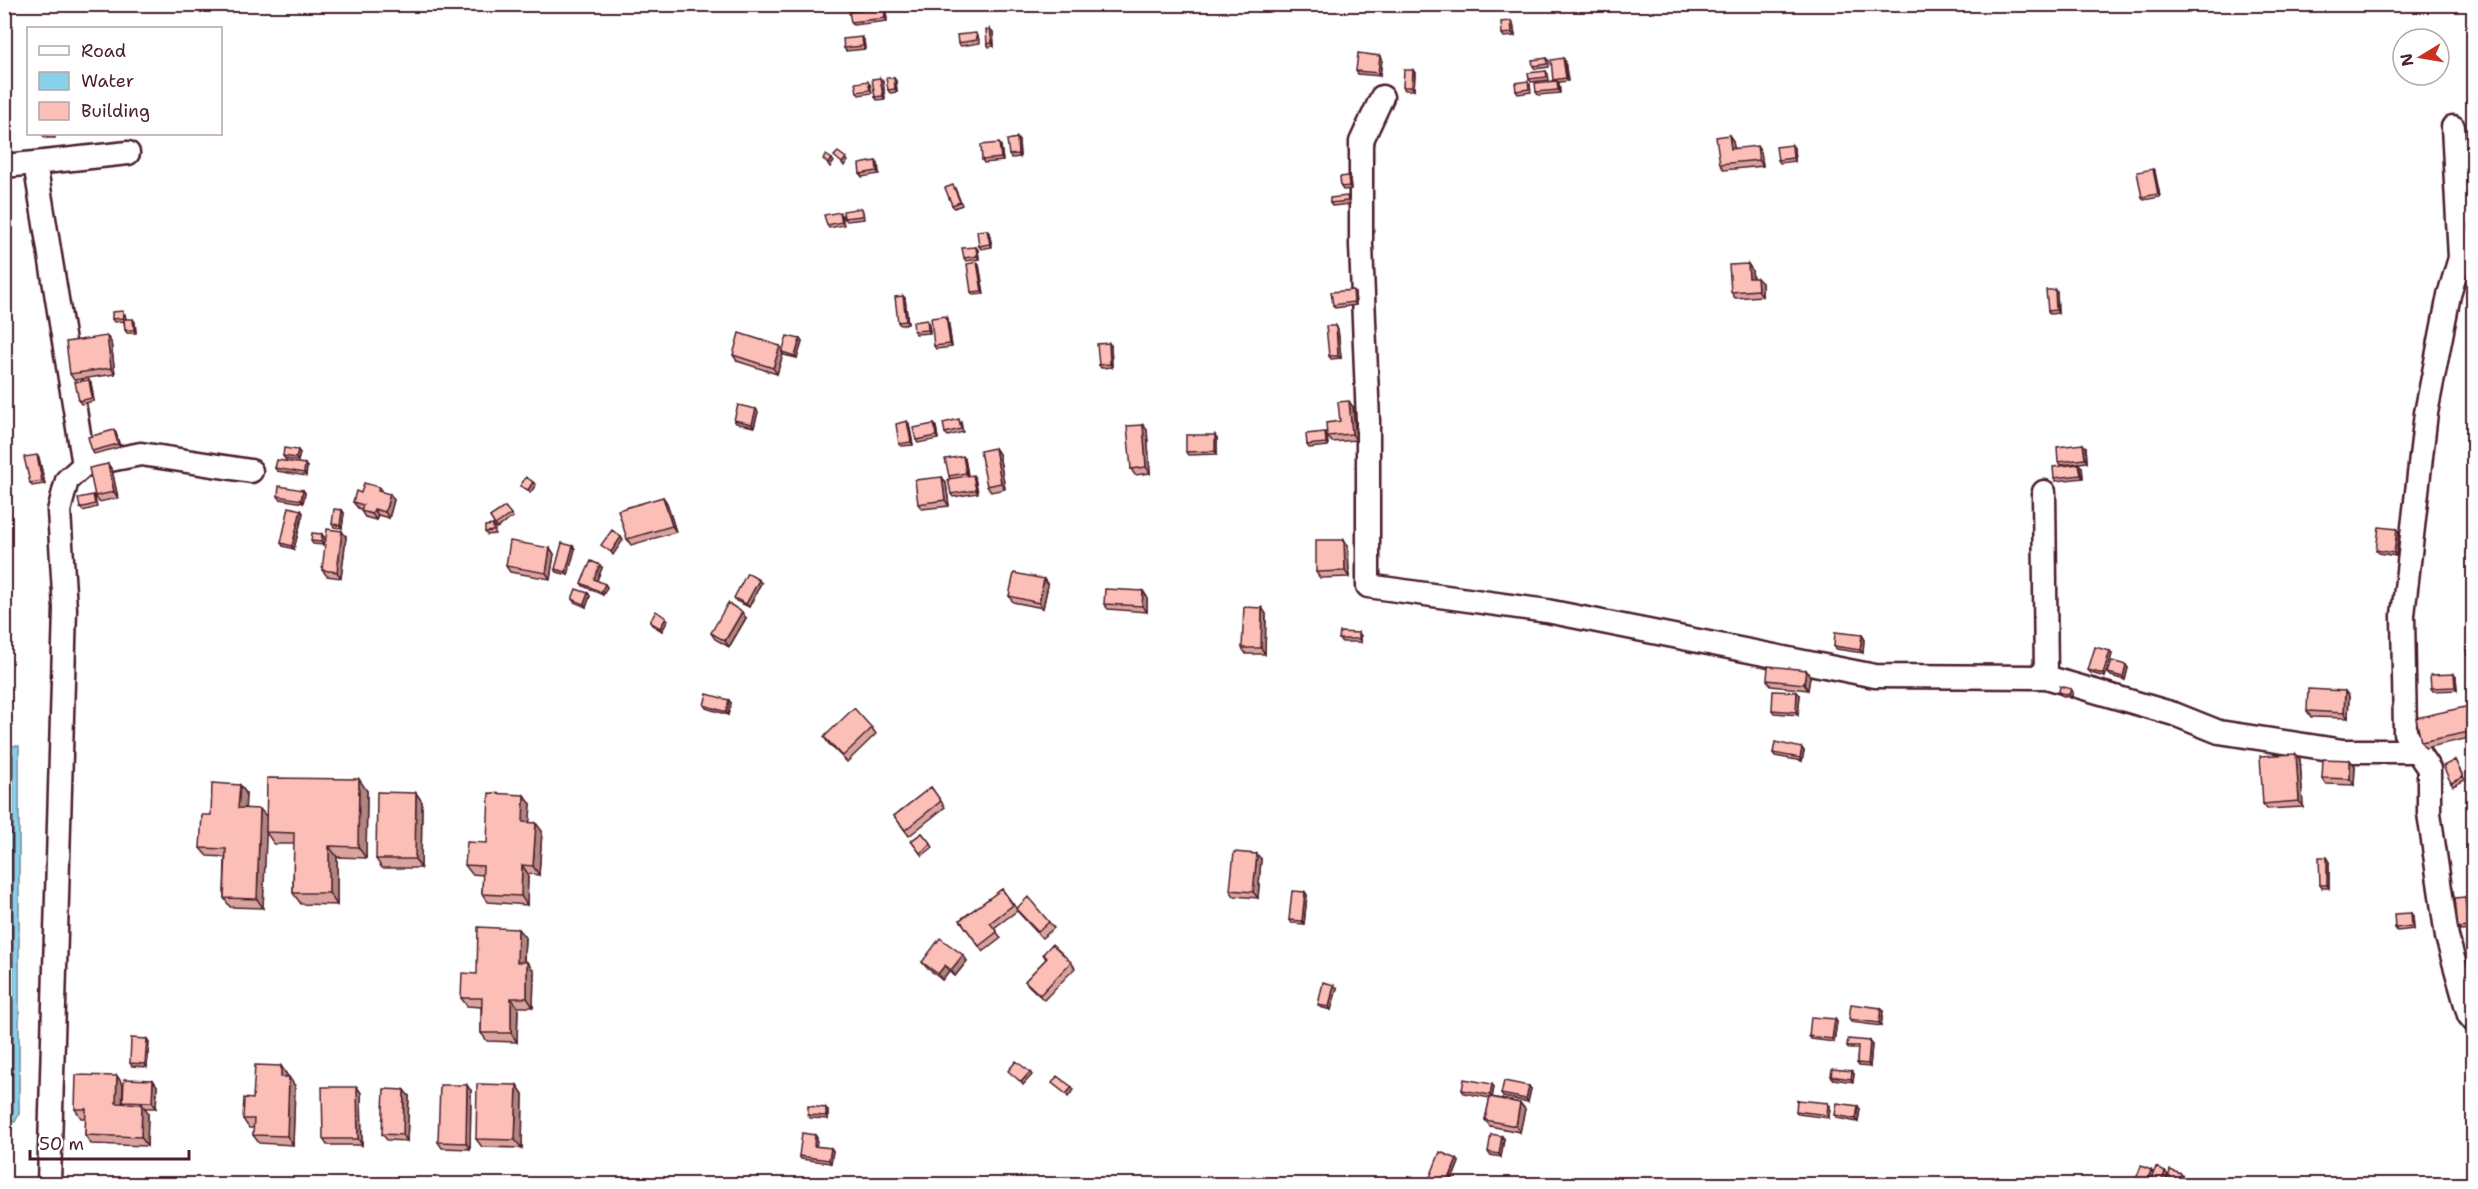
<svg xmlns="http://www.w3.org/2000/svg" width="2478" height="1189" font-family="'Shantell Sans',sans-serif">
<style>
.water{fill:#88d1e9;stroke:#6f8a9d;stroke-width:1.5}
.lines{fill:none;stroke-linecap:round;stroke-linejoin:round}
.shore{stroke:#636677;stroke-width:1.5}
.minor-casing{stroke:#4a1f2b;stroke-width:27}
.minor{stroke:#fff;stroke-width:22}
.wall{fill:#d8a49d;stroke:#4a1f2b;stroke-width:1.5}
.shaded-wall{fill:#b08680;stroke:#4a1f2b;stroke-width:1.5}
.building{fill:#fbbfb7;stroke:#4a1f2b;stroke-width:1.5}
</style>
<rect width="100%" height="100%" fill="#fff"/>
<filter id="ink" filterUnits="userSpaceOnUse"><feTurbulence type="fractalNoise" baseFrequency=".0167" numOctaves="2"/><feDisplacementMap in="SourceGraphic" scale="12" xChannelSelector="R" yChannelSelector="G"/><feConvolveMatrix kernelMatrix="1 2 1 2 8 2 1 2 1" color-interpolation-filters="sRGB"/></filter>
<g filter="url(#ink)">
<path class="water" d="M5,746H19V1114L15,1122L4,1121Z"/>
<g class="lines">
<path class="shore" d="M4,752H11L13,755V1112L11,1115L4,1116
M4,760V1107"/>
<g class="minor-casing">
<path id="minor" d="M1382,97L1361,142V245L1368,421V586L1547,611L1875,676L2046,677
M2453,127L2460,258L2449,295L2426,413L2403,615L2405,733L2429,769V813L2447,937L2469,1015L2474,1021
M35,163L128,153
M4,166L35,163L84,465
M2044,492L2046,677L2174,714L2219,732L2343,751H2417
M49,1184L65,609L59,511L67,480L84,465L141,454L251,471"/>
</g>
<use href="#minor" class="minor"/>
</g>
<path class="wall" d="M886,11L887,21L853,25L851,22Z
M1513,23L1515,36L1504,37L1502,34Z
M990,29L993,32L994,46L989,47L987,44Z
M978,36L980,43L961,46L958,43Z
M862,37L864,40L865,49L846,51L844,48Z
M1380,56L1382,59L1380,76L1358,74L1356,71Z
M1547,58L1549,61V67L1535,69L1533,66Z
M1563,58L1565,61L1568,81L1559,82L1560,93L1538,95L1536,92L1554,81L1553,80Z
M1413,70L1415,73L1414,90H1405L1403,87Z
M1546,71L1548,74L1549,80L1531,82L1529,79Z
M894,78L896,81L897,92L890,93L888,90Z
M883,81L885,99L877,100L875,97Z
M870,84L872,93L859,95L857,92Z
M1530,84L1531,92L1518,94L1516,91Z
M55,134V138H45L43,135Z
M1729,135L1733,141L1734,148L1761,152L1763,166L1724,170L1720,164Z
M1017,138L1019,141L1020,157L1011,158L1009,155Z
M1001,146L1003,161L984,163L982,160Z
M1794,148L1795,161L1780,163L1778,160Z
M878,164L879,174L862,177L860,174Z
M2153,169L2155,172L2160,197L2144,200L2142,197Z
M1350,179L1351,189L1343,190L1341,187Z
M955,188L962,205L954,208L952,205Z
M1349,199L1350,204L1332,206L1330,203Z
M861,208L863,211L864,219L847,221L844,218Z
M842,215L844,225L829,228L827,225Z
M989,233L992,247L981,249L979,246Z
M976,247L978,250L979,259L966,261L964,258Z
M1748,264L1752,270L1753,278L1762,283V296L1735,298L1731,292Z
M979,265L984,294L973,295L971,292Z
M1355,293L1356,305L1335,308L1333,305Z
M2057,293L2058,313L2050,314L2048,311Z
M903,296L905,298L908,324L900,325L898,322Z
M125,314L126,319L135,322L136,333H127L125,330L124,321L114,322L112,319Z
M948,319L952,347L936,349L934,346Z
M929,323L930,333L916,334L914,331Z
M1336,326L1338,329L1341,358L1331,359L1329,356Z
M107,336L111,342L115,374L74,380L70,374Z
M802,342L797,358L784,355L783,354L777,374L737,361L733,355L780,346L782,350Z
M1111,346L1112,367L1101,368L1099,365Z
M89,380L91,383L94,401L81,404L79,401Z
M1353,407L1356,440L1332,442L1327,436Z
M756,409L758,412L754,427L736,423L734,420Z
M961,422L963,432L948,436L945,433Z
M909,424L913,445L901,446L899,444Z
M934,424L936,427L938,439L918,443L916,440Z
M1143,425L1147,430L1150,473L1135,475L1131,469Z
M1325,432L1327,435L1328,446L1309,448L1307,445Z
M116,433L120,447L94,454L92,451Z
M1217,438V454L1188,455L1186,452Z
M2086,447L2087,462L2060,465L2058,462Z
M995,448L999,454L1005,489L991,492L987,486Z
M300,453L298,461L285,459L283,456Z
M39,458L45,484L32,486L30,483Z
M965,459L968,476L975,478L978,493L953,497L951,494L950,479L949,476Z
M108,464L112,470L118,498L99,502L95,496Z
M307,467L306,476L277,471L275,468Z
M2082,467L2083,478L2056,481L2054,478Z
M942,477L946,483L949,506L922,509L918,504Z
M379,487L382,492L394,500L389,518L378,515L376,520L365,517L361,511V509L358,508L353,502L361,493Z
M303,490L305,493L303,503L280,499L278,496Z
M93,495L95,498L97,507L83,511L80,508Z
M663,497L667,503L676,532L631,545L627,539Z
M505,507L513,517L497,528L490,517Z
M301,510L303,513L294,549L283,546L281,543Z
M342,510L344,513L342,528L334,527L332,524Z
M493,525L495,528V534L487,535L485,532Z
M2399,532L2396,556L2379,553L2376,550Z
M324,537L323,545L313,544L311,541Z
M346,537L341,578L327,576L322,570Z
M1344,540L1348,546L1349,577L1320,578L1316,572Z
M573,546L575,549L568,575L557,572L555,569Z
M550,548L554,554L550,579L510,572L506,566Z
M602,568L597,580L607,587L603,595L583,586L581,583Z
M761,583L749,607L736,601L734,598Z
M1048,585L1043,608L1013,602L1009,596Z
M1143,591L1147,597V612L1108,609L1104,604Z
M588,593L590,596L586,607L574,602L572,599Z
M1262,608L1266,614L1265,654H1246L1242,648Z
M746,618L729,647L715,639L711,633Z
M668,620L662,631L652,625L650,622Z
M1359,633L1361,636V642H1342L1339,639Z
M1864,638L1863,653L1836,649L1834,646Z
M2474,647V658H2469L2467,655Z
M2110,651L2112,654L2105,677L2091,673L2088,670Z
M2128,668L2125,680L2111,676L2108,673Z
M1806,670L1810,676L1808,690L1771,686L1767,680Z
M2456,677L2457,690L2433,691L2431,688Z
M2071,689L2073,692L2071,698L2061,695L2059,692Z
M1800,695L1798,715L1774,713L1772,710Z
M2349,696L2348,718L2311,717L2307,711Z
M731,703L728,715L706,708L704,705Z
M2474,705V737L2425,748L2421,742Z
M872,728L876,734L847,762L828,743L824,737Z
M1804,751L1802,761L1775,756L1773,753Z
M2300,760L2303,807L2267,809L2263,804Z
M2455,760L2465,780L2453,786L2451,783Z
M2355,766L2354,785L2326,784L2322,778Z
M240,785L246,793L245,808L266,817L367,791L366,858L337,857V905L301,904L293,893L294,844H274L266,832V825L263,908L230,907L224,898L225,857L207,856L200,848L211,815Z
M931,787L945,807L909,836L894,816Z
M416,793L422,802L421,868H382L376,859Z
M531,804L529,822L542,831L539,875L528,874L527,905L488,902L482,894L483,875L472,874L465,865L487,843Z
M922,833L933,847L922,856L911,841Z
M1261,859L1258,898L1234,896L1230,890Z
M2329,860V888H2322L2320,885Z
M1002,889L1016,908L1049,922L1054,928L1042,938L1017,911L994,928L1001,938L983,952L960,920Z
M1305,892L1307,895L1304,924L1292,923L1289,920Z
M2465,897L2467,900L2470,930L2460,931L2458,928Z
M2413,916L2414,929L2397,931L2395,928Z
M525,937L524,962L534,971L533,1007H518L517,1042L487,1041L481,1033V1007L467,1006L461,998L477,974Z
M1043,954L1071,962L1075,968L1044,1000L1029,986L1025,981L1046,959Z
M963,955L967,961L955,976L949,971L942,980L926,967L922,962Z
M1337,988L1331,1010L1320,1007L1318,1005Z
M1881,1008L1883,1011L1881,1026L1851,1022L1849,1019Z
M1835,1019L1837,1022L1834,1042L1811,1039L1809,1036Z
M147,1039L149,1042L147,1067L132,1066L130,1063Z
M1872,1044L1870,1067L1859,1066L1857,1063L1858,1049H1849L1847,1046Z
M281,1066L287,1075V1077L295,1086L293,1145L259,1143L253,1135L254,1128H249L243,1119L253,1099Z
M1852,1071L1854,1074L1853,1082L1833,1079L1831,1076Z
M117,1076L123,1085V1103H125L123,1101L153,1080L157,1086L156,1108H145L148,1113L147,1146L91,1144L85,1135L86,1118H81L75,1109Z
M517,1085L523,1094L522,1148L482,1147L476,1139Z
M357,1087L361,1093L362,1145H327L323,1139Z
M1494,1087L1492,1097L1520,1103L1525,1109L1520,1132L1490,1126L1485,1120L1490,1098L1464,1093L1462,1090Z
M1531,1089L1528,1102L1503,1097L1501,1094Z
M471,1091L470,1149L442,1148L438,1142Z
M409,1096L407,1141L387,1140L382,1134Z
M1830,1106L1829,1118L1798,1114L1796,1111Z
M1860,1109L1858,1122L1837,1118L1835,1115Z
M828,1111V1119L810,1118L808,1115Z
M815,1135L817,1138L816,1147L831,1148L833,1151L831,1163L801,1159L799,1156Z
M1504,1139L1501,1157L1490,1155L1488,1152Z
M1459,1162L1450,1185H1444L1433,1180L1430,1177Z
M2151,1170L2153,1173L2165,1172L2168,1175L2163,1185H2160L2153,1182L2151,1179L2149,1185H2146L2138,1182L2136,1179Z
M2181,1174L2183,1177L2181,1185H2177L2170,1182L2168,1179Z"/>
<path class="shaded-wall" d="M884,8L886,11L887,21L885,18Z
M1511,21L1513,23L1515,36L1512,33Z
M990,29L993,32L994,46L992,43Z
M862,37L864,40L865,49L863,46Z
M1380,56L1382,59L1380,76L1378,73Z
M1563,58L1565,61L1568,81L1566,78Z
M1413,70L1415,73L1414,90L1412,87Z
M880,78L883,81L885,99L883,96Z
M894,78L896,81L897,92L895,89Z
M1557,81L1559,84L1560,93L1558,90Z
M1729,135L1733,141L1735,154L1731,149Z
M1017,138L1019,141L1020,157L1018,154Z
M999,143L1001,146L1003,161L1001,158Z
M1792,145L1794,148L1795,161L1793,158Z
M1757,146L1761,152L1763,166L1759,160Z
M846,158L848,161L844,166L842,163Z
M832,159L834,162L830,167L828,164Z
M876,161L878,164L879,174L877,171Z
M2153,169L2155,172L2160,197L2158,194Z
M1348,176L1350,179L1351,189L1349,186Z
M987,230L989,233L992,247L990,244Z
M976,247L978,250L979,259L977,256Z
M977,262L979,265L984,294L982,291Z
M1748,264L1752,270L1753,284L1749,278Z
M1757,278L1762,283V296L1758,290Z
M1353,290L1355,293L1356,305L1354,302Z
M2055,290L2057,293L2058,313L2056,310Z
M903,296L905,298L908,324L906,321Z
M946,316L948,319L952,347L950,344Z
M133,319L135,322L136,333L134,330Z
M927,320L929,323L930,333L928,330Z
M1336,326L1338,329L1341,358L1338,356Z
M107,336L111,342L115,374L111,368Z
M800,339L802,342L797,358L795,356Z
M1109,343L1111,346L1112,367L1110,364Z
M780,346L784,352H782L783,354L777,374L773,368Z
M89,380L91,383L94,401L92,398Z
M1349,401L1353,407L1356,440L1352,434Z
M756,409L758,412L754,427L752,424Z
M907,421L909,424L913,445L911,442Z
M934,424L936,427L938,439L936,436Z
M1143,425L1147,430L1150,473L1146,467Z
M114,430L116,433L120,447L118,444Z
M1325,432L1327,435L1328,446L1326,443Z
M1215,435L1217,438V454L1215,451Z
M2083,444L2086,447L2087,462L2085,459Z
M995,448L999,454L1005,489L1001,483Z
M298,450L300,453L298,461L296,458Z
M37,455L39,458L45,484L42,481Z
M963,456L965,459L968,476L966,473Z
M108,464L112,470L118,498L114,492Z
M305,464L307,467L306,476L304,473Z
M2079,464L2082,467L2083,478L2081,475Z
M973,475L975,478L978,493L976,490Z
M942,477L946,483L949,506L945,500Z
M533,482L536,485L530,493L528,490Z
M303,490L305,493L303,503L301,500Z
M390,494L394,500L389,518L385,512Z
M663,497L667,503L676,532L672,526Z
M374,509L378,515L376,520L372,514Z
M301,510L303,513L294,549L292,546Z
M342,510L344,513L342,528L340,525Z
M2397,529L2399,532L2396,556L2394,553Z
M342,531L346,537L341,578L337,572Z
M322,534L324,537L323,545L321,542Z
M621,537L623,540L613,555L611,552Z
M1344,540L1348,546L1349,577L1345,571Z
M573,546L575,549L568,575L566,572Z
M550,548L554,554L550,579L546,573Z
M600,565L602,568L596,582L594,579Z
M1044,579L1048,585L1043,608L1039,603Z
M759,580L761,583L749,607L746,604Z
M605,584L607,587L603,595L601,592Z
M1143,591L1147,597V612L1142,606Z
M588,593L590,596L586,607L584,604Z
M1262,608L1266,614L1265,654L1261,648Z
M742,612L746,618L729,647L725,641Z
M666,618L668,620L662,631L660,628Z
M1359,633L1361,636V642L1359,639Z
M1862,635L1864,638L1863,653L1860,650Z
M2110,651L2112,654L2105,677L2103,674Z
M2126,665L2128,668L2125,680L2123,677Z
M1806,670L1810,676L1808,690L1804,684Z
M2454,674L2456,677L2457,690L2455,687Z
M2071,689L2073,692L2071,698L2069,695Z
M2345,691L2349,696L2348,718L2344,713Z
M1797,692L1800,695L1798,715L1796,712Z
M729,700L731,703L728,715L726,712Z
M1802,748L1804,751L1802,761L1800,758Z
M2296,754L2300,760L2303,807L2299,801Z
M2350,760L2355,766L2354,785L2350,779Z
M359,779L367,791L366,858L358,847Z
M240,785L246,793L245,817L238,808Z
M416,793L422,802L421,868L415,859Z
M524,795L531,804L529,831L523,822Z
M260,809L267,817L263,908L257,899Z
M536,823L542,831L539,875L533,866Z
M329,846L337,857V905L329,893Z
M1257,854L1261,859L1258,898L1253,892Z
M2327,857L2329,860V888L2327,885Z
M522,865L528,874L527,905L521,896Z
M1305,892L1307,895L1304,924L1302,921Z
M2465,897L2467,900L2470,930L2468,927Z
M2411,913L2413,916L2414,929L2412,926Z
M518,929L525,937L523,971L517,962Z
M963,955L967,961L955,976L951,970Z
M527,962L534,971L533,1007L527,998Z
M945,965L949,971L942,980L938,974Z
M1334,985L1337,988L1331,1010L1329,1007Z
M511,998L518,1007L517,1042L511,1033Z
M1881,1008L1883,1011L1881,1026L1879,1023Z
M1835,1019L1837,1022L1834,1042L1832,1039Z
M147,1039L149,1042L147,1067L145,1064Z
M1870,1041L1872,1044L1870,1067L1868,1064Z
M281,1066L287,1075V1086L281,1077Z
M1852,1071L1854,1074L1853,1082L1851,1079Z
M1030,1072L1032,1075L1023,1085L1021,1082Z
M117,1076L123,1085L122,1112L116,1103Z
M289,1077L295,1086L293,1145L287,1136Z
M153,1080L157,1086L156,1108L152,1102Z
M1492,1084L1494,1087L1492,1098L1490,1095Z
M467,1085L471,1091L470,1149L466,1143Z
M517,1085L523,1094L522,1148L515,1140Z
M1529,1086L1531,1089L1528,1102L1526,1099Z
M357,1087L361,1093L362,1145L358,1139Z
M1072,1087L1074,1090L1068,1097L1066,1094Z
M404,1090L409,1096L407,1141L403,1135Z
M1520,1103L1525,1109L1520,1132L1516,1126Z
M1828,1103L1830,1106L1829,1118L1827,1115Z
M142,1104L148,1113L147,1146L141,1137Z
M1858,1106L1860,1109L1858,1122L1856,1119Z
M826,1108L828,1111V1119L826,1116Z
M815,1135L817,1138L816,1149L814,1146Z
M1502,1136L1504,1139L1501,1157L1499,1154Z
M831,1148L833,1151L831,1163L829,1160Z
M1457,1159L1459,1162L1450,1185H1448Z
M2151,1170L2153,1173L2149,1185H2148L2147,1183Z
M2165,1172L2168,1175L2163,1185H2162L2161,1183Z
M2181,1174L2183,1177L2181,1185H2180L2179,1183Z"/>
<path class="building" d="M884,8L885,18L851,22L849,12Z
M1511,21L1512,33L1502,34L1501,22Z
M990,29L992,43L987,44L986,30Z
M976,33L977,40L958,43L957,35Z
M862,37L863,46L844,48L843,39Z
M1358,53L1380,56L1378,73L1356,71Z
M1547,58V64L1533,66L1532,60Z
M1563,58L1566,78L1553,80L1551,60Z
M1404,70H1413L1412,87H1403Z
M1546,71L1547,77L1529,79L1528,73Z
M880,78L883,96L875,97L872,79Z
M886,78H894L895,89L888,90Z
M868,81L870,90L857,92L855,83Z
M1528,81L1529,89L1516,91L1515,83Z
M1557,81L1558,90L1536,92L1535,83Z
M43,134H53V135H43Z
M1729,135L1731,149L1757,146L1759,160L1720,164L1716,137Z
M1017,138L1018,154L1009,155L1007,140Z
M999,143L1001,158L982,160L981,145Z
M1792,145L1793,158L1778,160L1776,147Z
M838,152L846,158L842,163L834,156Z
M826,155L832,159L828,164L823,159Z
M876,161L877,171L860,174L859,164Z
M2153,169L2158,194L2142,197L2137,172Z
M1348,176L1349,186L1341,187L1340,177Z
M953,185L960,202L952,205L945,188Z
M1347,196L1348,201L1330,203V198Z
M861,208L862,216L844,218L843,211Z
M840,212L842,222L827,225L824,215Z
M987,230L990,244L979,246L977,231Z
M976,247L977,256L964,258L962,248Z
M977,262L982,291L971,292L967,264Z
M1748,264L1749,278H1757L1758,290L1731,292L1729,265Z
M1353,290L1354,302L1333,305L1331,292Z
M2046,290H2055L2056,310L2048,311Z
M903,296L906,321L898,322L895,297Z
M123,311L124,318L112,319V312Z
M946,316L950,344L934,346L931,318Z
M124,319H133L134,330H125Z
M927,320L928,330L914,331L913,322Z
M1326,326H1336L1338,356H1329Z
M739,333L780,346L773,368L733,355Z
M107,336L111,368L70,374L66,342Z
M787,336L800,339L795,356L782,352Z
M1109,343L1110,364L1099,365L1097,344Z
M89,380L92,398L79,401L75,382Z
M1349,401L1352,434L1327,436L1326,423L1340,421L1338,402Z
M738,405L756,409L752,424L734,420Z
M959,419L961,429L945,433L943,423Z
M907,421L911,442L899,444L896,424Z
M934,424L936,436L916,440L913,428Z
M1143,425L1146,467L1131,469L1127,426Z
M114,430L118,444L92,451L88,437Z
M1325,432L1326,443L1307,445L1306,434Z
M1186,435H1215V451L1186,452Z
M2083,444L2085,459L2058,462L2057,447Z
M284,448L298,450L296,458L283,456Z
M995,448L1001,483L987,486L980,451Z
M37,455L42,481L30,483L24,457Z
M963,456L966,473L949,476L945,459Z
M277,460L305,464L304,473L275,468Z
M108,464L114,492L95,496L89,468Z
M2079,464L2081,475L2054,478L2053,467Z
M973,475L976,490L951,494L948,479Z
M526,477L533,482L528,490L520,486Z
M942,477L945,500L918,504L915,480Z
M364,483L379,487L378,491L390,494L385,512L374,509L372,514L361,511L363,505L353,502L356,491L361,493Z
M279,486L303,490L301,500L278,496Z
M93,495L95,504L80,508L78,498Z
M663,497L672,526L627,539L618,510Z
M289,507L301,510L292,546L281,543Z
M505,507L511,514L495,525L490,517Z
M334,509L342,510L340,525L332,524Z
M493,525V531L485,532V526Z
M2379,527L2397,529L2394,553L2376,550Z
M327,529L342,531L337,572L322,570Z
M612,530L621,537L611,552L601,545Z
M312,533L322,534L321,542L311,541Z
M1316,540H1344L1345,571L1316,572Z
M510,541L550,548L546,573L506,566Z
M562,543L573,546L566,572L555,569Z
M591,561L600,565L594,579L605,584L601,592L581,583Z
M747,573L759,580L746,604L734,598Z
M1014,573L1044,579L1039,603L1009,596Z
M576,589L588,593L584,604L572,599Z
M1105,589L1143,591L1142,606L1104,604Z
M728,603L742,612L725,641L711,633Z
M1244,607L1262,608L1261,648H1242Z
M656,611L666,618L660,628L650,622Z
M1340,632L1359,633V639H1339Z
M1835,632L1862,635L1860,650L1834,646Z
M2095,647L2110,651L2103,674L2088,670Z
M2474,647V655H2467L2466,648Z
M2112,661L2126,665L2123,677L2108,673Z
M1768,666L1806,670L1804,684L1767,680Z
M2454,674L2455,687L2431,688L2430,675Z
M2060,686L2071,689L2069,695L2059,692Z
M2308,689L2345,691L2344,713L2307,711Z
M1773,691L1797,692L1796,712L1772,710Z
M707,694L729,700L726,712L704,705Z
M2474,705V731L2421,742L2416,718Z
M854,708L872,728L843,756L824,737Z
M1775,742L1802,748L1800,758L1773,753Z
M2296,754L2299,801L2263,804L2260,756Z
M2323,759L2350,760V779L2322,778Z
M2455,760L2463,777L2451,783L2443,766Z
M267,778L359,779L358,847L329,846V893H293L294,833L266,832Z
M212,783L240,785L238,808L260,809L257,899L224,898L226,849L200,848L202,815H211Z
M931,787L941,801L905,830L894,816Z
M377,792L416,793L415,859H376Z
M489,793L524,795L523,822L536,823L533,866L522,865L521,896L482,894L483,866L465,865L467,842L487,843Z
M922,833L931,844L920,853L911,841Z
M1234,852L1257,854L1253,892L1230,890Z
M2319,857H2327V885H2320Z
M1002,889L1013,905L990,923L997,932L979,946L960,920Z
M1292,891L1305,892L1302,921L1289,920Z
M1028,897L1049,922L1038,932L1016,909Z
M2465,897L2468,927L2458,928L2455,898Z
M2411,913L2412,926L2395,928L2394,914Z
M478,927L518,929L517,962H527V998H511V1033H481L482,998H461L462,973L477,974Z
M940,938L963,955L951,970L945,965L938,974L922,962Z
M1052,944L1071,962L1040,995L1025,981L1047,958L1043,954Z
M1323,982L1334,985L1329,1007L1318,1005Z
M1851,1004L1881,1008L1879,1023L1849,1019Z
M1811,1017L1835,1019L1832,1039L1809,1036Z
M131,1038L147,1039L145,1064L130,1063Z
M1848,1039L1870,1041L1868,1064L1857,1063L1858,1046H1847Z
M1016,1061L1030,1072L1021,1082L1008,1071Z
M255,1065L281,1066V1077H289L287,1136L253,1135L254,1119H243L244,1098L253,1099Z
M1832,1069L1852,1071L1851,1079L1831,1076Z
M76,1075L117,1076L116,1103L142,1104L141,1137L85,1135L86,1109H75Z
M1057,1076L1072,1087L1066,1094L1052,1083Z
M124,1079L153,1080L152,1102L123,1101Z
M1464,1079L1492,1084L1490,1095L1462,1090Z
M1504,1081L1529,1086L1526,1099L1501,1094Z
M477,1084L517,1085L515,1140L476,1139Z
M440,1085H467L466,1143L438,1142Z
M322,1087H357L358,1139H323Z
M384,1089L404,1090L403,1135L382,1134Z
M1490,1097L1520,1103L1516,1126L1485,1120Z
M1797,1100L1828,1103L1827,1115L1796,1111Z
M1837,1103L1858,1106L1856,1119L1835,1115Z
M808,1106L826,1108V1116L808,1115Z
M802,1133L815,1135L814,1146L831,1148L829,1160L799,1156Z
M1491,1134L1502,1136L1499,1154L1488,1152Z
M1440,1152L1457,1159L1447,1184L1430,1177Z
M2141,1166L2151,1170L2147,1183L2136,1179Z
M2156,1167L2165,1172L2161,1183L2151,1179Z
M2170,1170L2181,1174L2179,1183L2168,1179Z
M421,1184H450V1185Z"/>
</g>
<rect width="2478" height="1189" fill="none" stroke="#fff" stroke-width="24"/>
<rect x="12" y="12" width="2454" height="1165" fill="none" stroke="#4a1f2b" stroke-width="2" filter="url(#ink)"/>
<rect x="27" y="27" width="195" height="108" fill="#ffffff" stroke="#b7a5aa" stroke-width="1.5"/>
<rect x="39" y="46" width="30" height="9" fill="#ffffff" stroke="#b7a5aa" stroke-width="1.5"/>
<text x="81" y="57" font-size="18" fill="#4a1f2b">Road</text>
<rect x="39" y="72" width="30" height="18" fill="#88d1e9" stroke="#b7a5aa" stroke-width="1.5"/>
<text x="81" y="87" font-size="18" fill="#4a1f2b">Water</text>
<rect x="39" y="102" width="30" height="18" fill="#fbbfb7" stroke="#b7a5aa" stroke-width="1.5"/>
<text x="81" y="117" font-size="18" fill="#4a1f2b">Building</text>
<g transform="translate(2421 57) rotate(259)"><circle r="28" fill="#ffffff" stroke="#b7a5aa" stroke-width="1.5"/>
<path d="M0-4.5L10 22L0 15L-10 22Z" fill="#c8321e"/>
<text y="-9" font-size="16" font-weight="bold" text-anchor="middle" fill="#4a1f2b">N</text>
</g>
<path d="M30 1150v9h159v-9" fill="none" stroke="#4a1f2b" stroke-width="3"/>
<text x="39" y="1150" font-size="18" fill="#4a1f2b" stroke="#ffffff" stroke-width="4.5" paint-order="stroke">50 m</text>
</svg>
